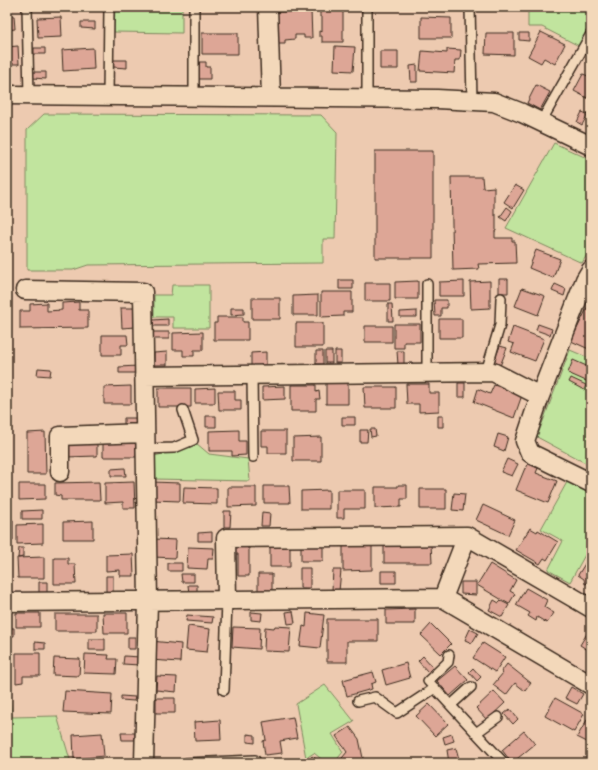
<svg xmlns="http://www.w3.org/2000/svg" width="598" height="770" font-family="Sriracha,sans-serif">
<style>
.green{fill:#c1e49e;stroke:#7e875e}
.building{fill:#dda696;stroke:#3b2a1e}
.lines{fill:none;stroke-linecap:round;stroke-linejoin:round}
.service-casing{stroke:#3b2a1e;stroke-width:12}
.minor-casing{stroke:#3b2a1e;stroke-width:21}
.service{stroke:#f3d8ba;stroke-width:9}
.minor{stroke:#f3d8ba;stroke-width:18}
</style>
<rect width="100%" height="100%" fill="#edcab0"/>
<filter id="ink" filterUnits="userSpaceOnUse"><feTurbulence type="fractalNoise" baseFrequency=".025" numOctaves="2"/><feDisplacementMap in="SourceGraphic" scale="8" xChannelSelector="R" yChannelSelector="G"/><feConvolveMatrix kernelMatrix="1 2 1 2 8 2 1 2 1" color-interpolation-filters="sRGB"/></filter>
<g filter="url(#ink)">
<path class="green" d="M115,7H182V33L114,32Z
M528,7H591V25L579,46L542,27H528Z
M44,114L321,115L337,132L335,239H323V263L88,265L73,270H27V130Z
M554,143L591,160V248L582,263L506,228Z
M172,285H209V328H173V317H154V295H171Z
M570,350L591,359V466L537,437Z
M196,443L209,454L248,459L250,481L154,479V456L176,451Z
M571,475L591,487V544L570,582L548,570L563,541L541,529Z
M325,685L354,721L332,734L343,752L334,763H326L314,753L306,758L296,704Z
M9,689L12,717L57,716L71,763H7V690Z"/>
<path class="building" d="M322,7H343V42H322V36H319V31L322,32V17H320V11H322Z
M479,7H518V10H479Z
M311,11L312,38H304V35H295V39L285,40V44H276L275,12Z
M7,16H14L15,29L7,30Z
M61,17L62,37L38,38L37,18Z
M421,17L451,18V38H421Z
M81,22H95V29L81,28Z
M541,32L565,44L555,64L544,58L541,63L528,56Z
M202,33H238V54H202Z
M486,33H514V55L485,54Z
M519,33H529V41L519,40Z
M18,46L19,64H7V47Z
M335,46L355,47L353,71L334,70Z
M34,48H45V54H34Z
M93,48L94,69L63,71L62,50Z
M447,49L461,50L460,60H455L454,73L420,71L422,51L447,53Z
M380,51H398V69H380Z
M113,60H127V68L113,67Z
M196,62H206V67H210V79H196Z
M417,65V82H411L410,66Z
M33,72H46V79L33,78Z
M583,74L591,77V100L574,91Z
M536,85L550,92L540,110L527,103Z
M582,112L588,114L582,125L577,122Z
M375,151H433V258H375Z
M451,177H482L483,188L494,187V215H496V231H495V238H512V241H515L516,263L478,264L479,269L453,270Z
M515,185L524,190L513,208L504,202Z
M507,207L512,211L506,221L500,217Z
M536,250L560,259L553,278L529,268Z
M499,279H508V293H499Z
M339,280H353V289H339Z
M418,281V299H395V282Z
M464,281V296H439V282Z
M490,281V308L471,309L470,282Z
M365,283H390V301H365Z
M555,284L566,289L564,296L552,291Z
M522,288L545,296L538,315L515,306Z
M321,292H352V312H343V316L321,317Z
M318,295V315H293V296Z
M252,298H280V319H252Z
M434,300H447V308H441V316H435Z
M591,300V350L571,341Z
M79,302V310H88V328L20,329V311H30V304L47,303V311L62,310V303Z
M388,304H392L393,321H388Z
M121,308H134L135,327L122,328Z
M231,308H244V314L231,315Z
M417,311V317H400V312Z
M217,317H243V322H248V340H214V323H217Z
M168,319V326H153V320Z
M439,319H462V338H439Z
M296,323H323V347H296Z
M394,324H420V342H404V348H394Z
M538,324L552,329L550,335L536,330Z
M365,326H392V342H365Z
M513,327L544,339L535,361L511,352L514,344L508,342Z
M153,332H169V339H153Z
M203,332V350H194V356H183V350H173V333Z
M102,335H127L128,345H121V355H102Z
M500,346L507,348L500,366L493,363Z
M316,351H323V364H316Z
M325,351H332V363H325Z
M335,351H341V363H335Z
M397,351H404V365H398Z
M167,352V365H154V353Z
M266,352V367H251V353Z
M573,360L591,368V371L586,381L568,373Z
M138,366V373H119V367Z
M38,368L51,369L50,376L37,375Z
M571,378L586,385L584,390L569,382Z
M348,382V404H326V383Z
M458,383H465V397H458Z
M406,384H429V393H439V411L419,412V404H407Z
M291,385H316V392L319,391L320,399H316V411H291Z
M494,385L522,395L514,418L474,402L478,389L490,394Z
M131,386V404H104V387Z
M285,386V399L262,400V387Z
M364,387H396V408H365Z
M158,388H191V407H158Z
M215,388V403H195V389Z
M218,391H235V400H241V410H219Z
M206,416H216V427H206Z
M438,416H443V427H438Z
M342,417H355V425H342Z
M124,418H139V425L124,424Z
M370,429H375L376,436L371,437Z
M239,430V441H246V455L232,456V451H209V431Z
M360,430H368L367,442H360Z
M261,431H286V453H268V446H261Z
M45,432L46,474H27V433Z
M498,434L508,437L504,451L494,447Z
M321,437V461H293V438Z
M136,439V457H103V440Z
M97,440V456L66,457V441Z
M507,459L518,464L512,476L501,472Z
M528,464L538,468L536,473L557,481L548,503L516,490L525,468L526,469Z
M125,468L126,476H111V469Z
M99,482L100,500H61V496L55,495V483Z
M134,482L135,508H123V502L105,503V483Z
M152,482L180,483V501L152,500Z
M19,484H45V499L19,500Z
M398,485H407V499H401V507L375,508V487H398Z
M264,486H289L290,503H264Z
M184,487L217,488V504L183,503Z
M228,487H256V506L228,507Z
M420,489H446V509H420Z
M329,490V509H301V491Z
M337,490H365V509H344V518H337Z
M454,493L465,494L463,511L452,510Z
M483,505L515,520L508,535L476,520Z
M42,510V519H22V511Z
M224,511H231L230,527H224Z
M262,512L270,513L269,526H261Z
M7,520H13V540H7Z
M93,521V539H63V522Z
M43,524V543L17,544V525Z
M530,528L537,532L538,530L558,542L547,560L544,558L540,564L516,550Z
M212,532V541H198V533Z
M154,539L176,540L175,558L153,557Z
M431,544L432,563H384V545Z
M372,545V570L343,571V546Z
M234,546H247V548H249V576H238V554H234Z
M270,546H290V567H270Z
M301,546H323V561H301Z
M188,547L214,548L213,559H208L207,569L187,568Z
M19,548H23V557L18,558Z
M133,554L134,576H120V570L106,571V555Z
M591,554V582L585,584L584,579L578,575Z
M44,557V578H18L17,558Z
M54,558H68V564H75L76,584H54Z
M168,563H182V571H168Z
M490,564L516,580L510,591L515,594L509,604L477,585Z
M300,568H310V588H300Z
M333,570H341L339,591L332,590Z
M381,571H396V583H381Z
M181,574H194V582H182Z
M258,574H272V592L258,591Z
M106,576H113V592H106Z
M39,582H47V593H39Z
M461,582H476V595L461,594Z
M188,585H197V594H189Z
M526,588L547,600L544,607L554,613L547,623L537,617L536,621L528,616L530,613L516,605Z
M494,600L499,603L501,601L509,605L502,617L489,610Z
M415,609V624H386V610Z
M293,611L295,623L288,624L286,612Z
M251,612L262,613L261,621L251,620Z
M16,613H40V627H16Z
M103,613H127V633H104Z
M307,613L324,615L320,648L300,646L303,626L306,627Z
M55,614H97V631H55Z
M187,615L213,617L212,623L186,621Z
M7,616L8,628H14V636H7Z
M327,619H378V641H347V662H327Z
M431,624L451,644L441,654L421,635Z
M188,626L210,629L207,652L186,650Z
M275,626L291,627L289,652L264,651L265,627L274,628Z
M233,627L260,628L259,649L232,647Z
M591,627V652L580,645Z
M470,629L478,633L472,643L465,640Z
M128,637H135V649H128Z
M89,639H105V650H89Z
M151,641L181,644L180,662L150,660Z
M35,642L45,643V649H35Z
M483,643L505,657L495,672L473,658Z
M16,653H40V676H23V682L16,683Z
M85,654L109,655L108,659H117L116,674L84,673Z
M124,656L140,657L139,665L123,664Z
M423,656L433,667L428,672L418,661Z
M54,658L80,659L79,676L53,675Z
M406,663L410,678L386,685L382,670Z
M507,664L531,683L525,691L515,683L506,695L493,685L503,673L501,672Z
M455,666L468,680L450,696L437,681Z
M473,668L481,677L477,681L469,672Z
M373,672L376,682L371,684L372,689L347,696L343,680Z
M157,676L177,677L176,692L156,690Z
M571,687L583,694L577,704L565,698Z
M65,691L112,694L111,714L63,712Z
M494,691L505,703L487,720L476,708Z
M121,696L135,697L134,701L121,700Z
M156,698H175V713H156Z
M555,698L584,714L574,732L545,716Z
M429,704L448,724L435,736L416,716Z
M510,709L518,719L513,724L504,714Z
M591,713V736L587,742L577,737Z
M293,717L297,738L280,741L282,753L265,755L263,741L266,740L263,722Z
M220,720L221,740L195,741L194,722Z
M350,727L359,739L364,763H338L347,752L336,736Z
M524,731L535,744L512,763L502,750Z
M102,733L104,756L74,759L73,735Z
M121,733H135V740H122Z
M247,734L255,735V743L247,742Z
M452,734L454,741L445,744L443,737Z
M456,748L460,763H449L447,750Z
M312,756L321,763H307Z"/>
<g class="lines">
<g class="service-casing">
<path id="service" d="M27,7L29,96
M194,7V97
M367,7V98
M470,7L472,101
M108,96L109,7
M541,122L591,34
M427,284V373
M486,372L500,325L501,298
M252,375L253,457
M146,449L174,448L193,440L183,410
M449,655L448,662L428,681L504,763
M224,690L227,600
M358,701L375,697L397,713L435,688
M451,705L471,687
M476,733L498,717
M187,763L255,760"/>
</g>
<g class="minor-casing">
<path id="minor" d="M268,7L271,97
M7,95L437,99L494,102L522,113L591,146
M591,270L585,280L540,396L525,441L530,453L591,483
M25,290L143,292L148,601L144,763
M144,376L493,372L540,396
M60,472V436L145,433
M443,598L467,536
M227,600L226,538L467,536L591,608
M7,602L443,598L591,685"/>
</g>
<use href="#service" class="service"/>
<use href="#minor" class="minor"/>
</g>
</g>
<rect width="598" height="770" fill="none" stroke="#f3d8ba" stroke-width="24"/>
<rect x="12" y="12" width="574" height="746" fill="none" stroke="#3b2a1e" stroke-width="1.5" filter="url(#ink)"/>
</svg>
